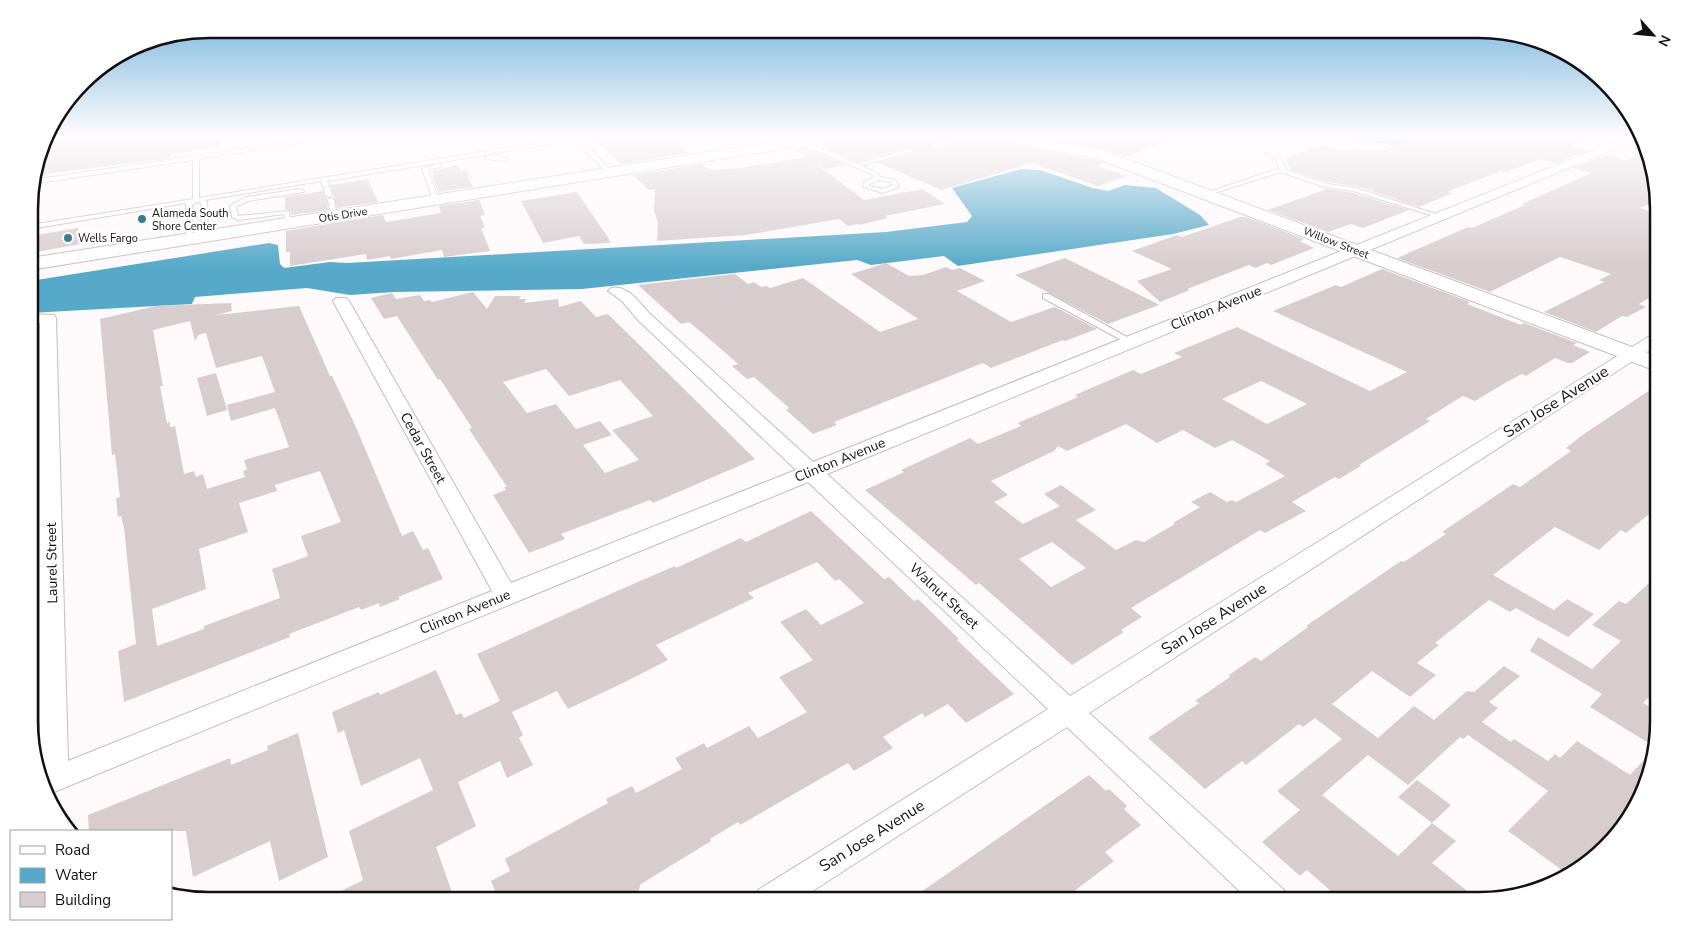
<svg xmlns="http://www.w3.org/2000/svg" width="1688" height="930" font-family="'Nunito Sans',sans-serif">
<style>
.water{fill:#57a9c9}
.building{fill:#d7cdcf;fill-rule:evenodd}
.lines{fill:none;stroke-linecap:round;stroke-linejoin:round}
.lane-casing{stroke:#c6bcbf;stroke-width:2}
.street-casing{stroke:#c6bcbf;stroke-width:2}
.secondary-casing{stroke:#c6bcbf;stroke-width:2}
.path{stroke:#b7b2b3;stroke-width:2;stroke-dasharray:1 1;stroke-linecap:butt}
.lane{fill:#fff;fill-rule:evenodd}
.street{fill:#fff;fill-rule:evenodd}
.secondary{fill:#fff;fill-rule:evenodd}
.poi-dot{fill:#3e7a91;stroke:#fff;stroke-width:2}
.labels{text-anchor:middle;dominant-baseline:central;stroke-width:4.5;stroke-linejoin:round;paint-order:stroke}
.far-poi-label{font-size:11px;fill:#141011;stroke:#fff;text-anchor:start}
.far-street-label{font-size:11px;fill:#141011;stroke:#fff}
.street-label{font-size:14px;fill:#141011;stroke:#fff}
.near-street-label{font-size:16px;fill:#141011;stroke:#fff}
.rim{fill:none;stroke:#141011;stroke-width:2.5}
</style>
<rect width="100%" height="100%" fill="#fef9fa"/>
<path class="water" d="M1332,137H1415L1409,139L1436,147L1421,152L1381,143Z
M1021,169L1040,170L1093,188L1108,191L1125,185L1156,188L1200,215L1209,225L1173,234L958,266L944,256L871,265L857,260L582,289L394,292L350,295L307,288L195,297L192,304L30,313V281L269,243L278,245L280,264L284,268L330,262L347,263L886,232L967,222L972,216L952,188Z"/>
<path class="building" d="M45,137H219L220,147L171,154L170,158L53,173L32,178Z
M591,137H667L689,153L621,164Z
M842,137H953L929,144L935,149L968,139L969,137H1000L1004,142L1097,161L1104,163L1097,166L1127,176L1098,186L1032,163L942,190L878,163L914,153L915,151L911,147L857,162L819,145L838,142Z
M1039,137H1090L1101,140L1113,137H1170L1171,140L1125,157L1107,150Z
M1425,137H1591L1571,146L1589,150L1556,163L1540,159L1507,172L1501,171L1447,192L1453,193L1419,207L1357,186L1328,182L1291,170L1285,158L1322,145L1345,151L1353,149L1381,151Z
M805,147L846,165L825,169L795,149Z
M1644,153L1659,196V200L1640,208L1659,214V292L1639,304L1646,307L1627,317L1622,316L1596,332L1544,312L1604,282L1599,280L1611,274L1560,257L1490,292L1397,258L1468,227L1472,228L1525,205L1522,204L1591,173L1573,168L1606,155L1626,160Z
M807,157L864,200L923,189L945,204L885,216L888,218L859,225L858,224L848,226L839,219L746,235L657,241L658,223L654,210L655,189L649,190L633,175L702,164L710,170L740,168Z
M458,165L461,171L465,170L473,187L438,192L432,175L434,174L432,171Z
M368,179L378,202L337,208L330,185Z
M1327,189L1353,193L1409,210L1363,228L1351,224L1328,232L1268,210Z
M323,191L327,198L328,210L291,215L290,210L285,209V197Z
M577,192L609,239L610,243L584,244L579,236L543,243L521,201Z
M479,200L485,215L480,216L485,228H481L490,251L444,257L442,250L391,259L390,256L367,260L366,254L290,266V252H286V231L383,215L386,222L441,213L439,206Z
M1240,217H1246L1304,239L1300,241L1314,248L1271,265L1267,263L1255,268L1249,265L1187,289L1190,290L1160,302L1137,281L1172,269L1132,251L1177,235L1182,237Z
M78,228L81,244L30,253V236Z
M1065,258L1156,303L1159,305L1108,324L1015,275Z
M886,263L909,276L923,275L946,267L952,270L960,268L985,281L957,291L1011,322L1055,307L1097,329L1065,341L1063,340L991,368L983,363L834,422L837,425L813,434L786,410L789,408L754,377L747,379L732,366L738,364L713,342L689,322L681,324L638,285L735,274L748,284L754,282L761,287L766,286L770,288L803,278L880,332L918,319L851,274Z
M1382,269L1470,302L1467,304L1521,325L1524,323L1577,343L1573,345L1590,352L1572,363H1568L1555,358L1526,376L1522,374L1505,383L1475,401L1463,396L1453,402L1426,419L1430,421L1359,465L1361,466L1339,479L1335,477L1292,502L1306,511L1265,533L1260,530L1131,608L1142,617L1121,630L1124,632L1072,665L979,583L976,585L865,490L904,472L901,470L970,438L978,444L1021,426L1018,423L1078,397L1075,395L1133,370L1141,374L1182,357L1174,353L1237,327L1370,391L1407,372L1273,311L1336,285L1341,287ZM1261,381L1307,404L1267,424L1222,399ZM1126,424L1157,443L1183,430L1215,448L1232,440L1270,461L1265,464L1285,476L1236,502L1232,500L1227,502L1210,492L1191,502L1200,507L1173,523L1175,524L1144,542L1136,540L1116,550L1076,520L1096,510L1061,485L1044,494L1060,506L1023,524L994,502L1008,495L991,481L1054,451L1058,446L1067,451ZM1052,542L1086,568L1051,587L1019,559Z
M473,292L487,309L495,296H521L519,299H526L524,303L558,299L559,307L581,301L596,317L608,314L755,459L653,503L650,500L561,534L565,539L529,553L493,495L506,490L504,487H507L469,429L472,428L440,379L438,380L397,316L384,319L371,298L392,293L396,299L420,295L424,301L430,300L432,302ZM546,369L569,396L620,380L653,416L612,430L639,460L605,473L583,445L612,435L600,421L576,429L556,404L527,413L503,382Z
M231,303L232,311L216,315L299,306L330,376H332L355,425L402,536L413,531L423,550L428,548L443,579L398,597L400,599L380,607L379,603L361,610L359,607L289,634L290,637L124,702L118,651L136,644L124,528L121,516L118,517L116,498L120,497L115,454L112,455L100,319L156,306ZM190,321L195,341L198,335L206,333L216,368L262,356L275,392L227,405L231,421L275,408L289,447L244,460L247,470L243,471L245,477L207,489L203,474L196,477L194,471L184,474L175,426L170,427V422L167,423L160,386H163L153,330ZM320,471L341,522L301,536L308,556L272,569L280,598L204,626V629L157,646L152,609L206,589L199,549L248,532L239,503L277,491L275,485Z
M216,373L227,410L207,416L197,378Z
M1659,384V506L1626,533L1621,530L1599,550L1555,527L1493,575L1554,610L1567,599L1594,614L1568,637L1516,608L1510,612L1489,600L1435,643L1439,645L1417,663L1436,675L1410,697L1372,671L1332,704L1378,738L1414,706L1434,720L1467,691L1474,692L1504,666L1520,676L1489,702L1498,708L1482,722L1511,742L1514,739L1548,761L1555,754L1560,758L1577,741L1630,775L1654,749L1635,811L1570,876L1508,831L1548,791L1468,735L1463,739L1460,737L1408,785L1368,755L1322,795L1398,856L1432,823L1456,841L1432,863L1480,901H1342L1307,870L1300,876L1262,842L1300,810L1277,791L1342,739L1315,718L1303,727L1299,724L1246,765L1242,761L1205,789L1148,738L1199,703L1195,701L1230,677L1229,675L1255,657L1261,661L1308,627L1306,626L1401,561L1404,562L1446,534L1442,532L1513,484L1520,487L1571,451L1566,448L1581,436Z
M811,511L884,579L889,577L914,601L918,599L959,639L957,640L1014,694L966,723L948,704L925,717L922,713L883,737L893,748L854,771L848,763L740,825L738,822L710,839L711,841L641,884L634,901H499L491,881L510,871L505,859L608,803L606,799L632,786L636,793L682,769L675,758L704,743L707,748L749,726L758,738L807,712L779,677L813,660L780,622L806,609L821,625L864,603L839,579L835,581L817,562L748,593L754,598L656,645L668,660L627,681L568,709L557,691L512,712L523,735L519,738L533,765L507,778L500,761L458,782L476,826L436,847L455,901H321L363,880L349,831L433,790L420,758L361,786L344,730L338,733L332,712L379,692L380,695L436,670L456,715L461,713L464,718L500,701L477,654L617,591L675,566L676,568L741,538L746,542Z
M1649,583L1659,588V687L1643,703L1659,712V733L1655,747L1590,707L1602,694L1530,651L1538,637L1592,669L1621,641L1592,625L1619,601L1626,604Z
M298,733L328,857L279,881L270,841L193,877L186,831H89L88,815L230,758L231,765L268,750L267,746Z
M1089,775L1106,791L1109,789L1127,806L1124,809L1141,825L1105,852L1114,861L1061,901H908Z
M1417,780L1451,805L1432,823L1398,797Z"/>
<g class="lines">
<g class="lane-casing">
<path id="lane" d="M324,137H336L199,159V198L573,137H579L613,173L608,174L575,140L327,181L332,195L329,197L326,195L321,181L205,200L207,202L208,237L205,239L202,237L201,203L197,202L192,205V239L189,241L186,239V203L30,229V225L193,199V160L31,184L32,180Z
M959,137H967L934,147L931,145Z
M802,140L857,164L910,149L913,151L862,166L877,173L880,177L895,180L899,186L898,187L883,193L863,187L864,182L874,177L873,175L800,143V141ZM879,180L891,182L893,185L883,189L869,186V184Z
M1265,153L1280,157L1286,170L1328,184L1356,188L1442,216L1437,217L1353,191L1325,187L1283,173H1277L1208,195L1203,194L1274,170L1280,169L1276,159L1265,155Z
M487,156L505,157L508,159L505,161L485,159V157Z
M438,164L441,166L440,167L428,170L439,200L436,202L433,200L422,169Z
M301,189L304,191L303,192L248,201L236,207L238,216L289,211L290,225L285,224L284,214L238,220L232,217L230,206L246,197Z
M331,198L334,200L337,216L334,218L331,216L328,200Z
M1043,294H1049L1136,342L1135,344H1129L1043,298Z"/>
</g>
<g class="street-casing">
<path id="street" d="M1627,137H1639V139L827,474L1070,696L1653,334L1659,332V344L1089,713L1284,890L1289,901H1250L1067,727L797,901H753L758,890L1048,709L808,482L49,794L40,770V323L30,324V314L54,315L56,318L68,761L492,591L333,301L336,298H346L349,301L511,583L796,470L638,320L622,301L608,291L611,288C627,284 640,303 650,314L813,462Z"/>
</g>
<g class="secondary-casing">
<path id="secondary" d="M806,137H840L838,140L833,141L30,270V258Z
M1002,137H1031L1107,152L1659,357V372L1098,159L1009,141L1004,140Z"/>
</g>
<path class="path" d="M194,137V145
M672,137L683,145
M466,169L472,179"/>
<use href="#lane" class="lane"/>
<use href="#street" class="street"/>
<use href="#secondary" class="secondary"/>
</g>
<linearGradient id="sky" x2="0" y2="1"><stop stop-color="#6eb0dc"/><stop offset="0.51" stop-color="#fffcfd"/><stop offset="1" stop-color="#fffcfd" stop-opacity="0"/></linearGradient>
<rect width="1688" height="267" fill="url(#sky)"/>
<g class="poi-dot">
<circle cx="142" cy="219" r="5"/>
<circle cx="68" cy="238" r="5"/>
</g>
<g class="labels">
<g class="far-poi-label">
<text x="152" y="213">Alameda South<tspan x="152" dy="13">Shore Center</tspan></text>
<text x="78" y="238">Wells Fargo</text>
</g>
<g class="far-street-label">
<text transform="translate(343 215) rotate(-9)">Otis Drive</text>
<text transform="translate(1336 243) rotate(21)">Willow Street</text>
</g>
<g class="street-label">
<text transform="translate(1216 308) rotate(-22)">Clinton Avenue</text>
<text transform="translate(423 448) rotate(61)">Cedar Street</text>
<text transform="translate(840 460) rotate(-22)">Clinton Avenue</text>
<text transform="translate(52 563) rotate(-91)">Laurel Street</text>
<text transform="translate(944 596) rotate(43)">Walnut Street</text>
<text transform="translate(465 612) rotate(-22)">Clinton Avenue</text>
</g>
<g class="near-street-label">
<text transform="translate(1556 402) rotate(-32)">San Jose Avenue</text>
<text transform="translate(1214 619) rotate(-32)">San Jose Avenue</text>
<text transform="translate(872 836) rotate(-32)">San Jose Avenue</text>
</g>
</g>
<path d="M0 0H1688V930H0ZM209 38H1479A171 171 0 0 1 1650 209V721A171 171 0 0 1 1479 892H209A171 171 0 0 1 38 721V209A171 171 0 0 1 209 38Z" fill="#fff" fill-rule="evenodd"/>
<path class="rim" d="M209 38H1479A171 171 0 0 1 1650 209V721A171 171 0 0 1 1479 892H209A171 171 0 0 1 38 721V209A171 171 0 0 1 209 38Z"/>
<rect x="10" y="830" width="162" height="90" fill="#ffffff" stroke="#a19fa0"/>
<rect x="20" y="846" width="25" height="8" fill="#ffffff" stroke="#a19fa0"/>
<text x="55" y="855" font-size="15" fill="#141011">Road</text>
<rect x="20" y="868" width="25" height="15" fill="#57a9c9" stroke="#a19fa0"/>
<text x="55" y="880" font-size="15" fill="#141011">Water</text>
<rect x="20" y="892" width="25" height="15" fill="#d7cdcf" stroke="#a19fa0"/>
<text x="55" y="905" font-size="15" fill="#141011">Building</text>
<g transform="translate(1653 35) rotate(117)" stroke="#ffffff" stroke-width="4" paint-order="stroke">
<path d="M0-4L9 19L0 12L-9 19Z" fill="#141011"/>
<text y="-8" font-size="14" font-weight="bold" text-anchor="middle" fill="#141011">N</text>
</g>
</svg>
